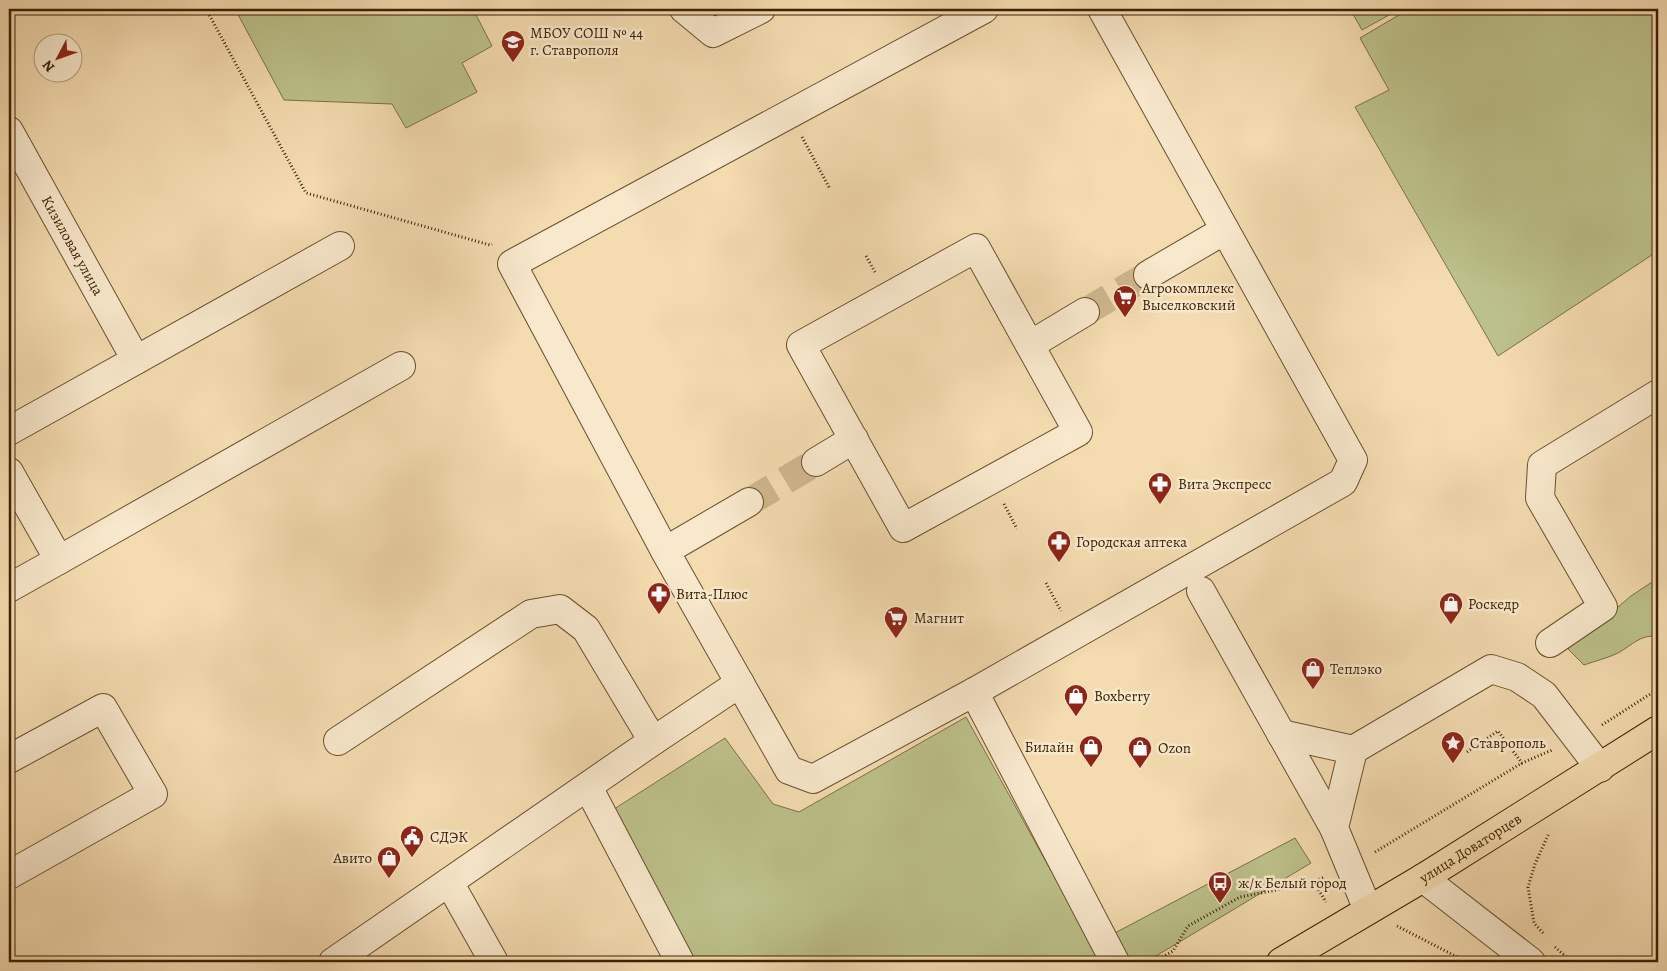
<svg xmlns="http://www.w3.org/2000/svg" width="1667" height="971" font-family="Alegreya,serif">
<style>
.green{fill:#bcc08a;stroke:#7c7046}
.lines{fill:none;stroke-linecap:round;stroke-linejoin:round}
.minor-tunnel{stroke:#cfb68d;stroke-width:28;stroke-dasharray:28 14;stroke-linecap:butt}
.minor-casing{stroke:#6a502e;stroke-width:30}
.major-casing{stroke:#3c2103;stroke-width:30}
.path{stroke:#3c2103;stroke-width:3;stroke-dasharray:1 2.5;stroke-linecap:butt}
.minor{stroke:#f8e8cc;stroke-width:28}
.major{stroke:#f4dbb0;stroke-width:28}
.labels{text-anchor:middle;dominant-baseline:central;stroke-width:5;stroke-linejoin:round;paint-order:stroke}
.poi-label{font-size:15px;fill:#3c2103;stroke:#f8e8cc;text-anchor:start}
.street-label{font-size:15px;fill:#3c2103;stroke:#f8e8cc}
</style>
<rect width="100%" height="100%" fill="#f4dbb0"/>
<filter id="stains"><feTurbulence type="fractalNoise" baseFrequency=".004" numOctaves="4"/><feColorMatrix values="0 0 0 0 .2 0 0 0 0 .09 0 0 0 0 .02 0 0 0 .5 -.17"/></filter>
<radialGradient id="worn" r=".72"><stop offset=".6" stop-color="#630" stop-opacity="0"/><stop offset="1" stop-color="#630" stop-opacity=".3"/></radialGradient>
<path class="green" d="M235,9H473L492,46L462,63L477,92L406,128L392,104L284,100Z
M1350,9H1400L1362,30Z
M1409,9H1651L1658,22V251L1498,356L1355,107L1389,90L1360,38Z
M1658,578V636C1639,635 1634,644 1618,653C1608,658 1595,661 1584,665L1568,649L1573,635L1612,612L1631,596Z
M966,717L1092,945L1295,838L1311,863L1146,962H696L611,811L725,738L773,804L799,812Z"/>
<g class="lines">
<path class="minor-tunnel" d="M1085,312L1148,275
M749,502L816,462"/>
<g class="minor-casing">
<g id="minor">
<path d="M684,9L713,33L761,9"/>
<path d="M984,9L512,264L665,551L789,770L813,779L974,692L1343,482L1353,460L1102,9"/>
<path id="s1" d="M9,131L136,360"/>
<path d="M976,248L1078,432L903,528L801,345Z"/>
<path d="M1148,275L1225,230"/>
<path d="M1030,345L1085,312"/>
<path d="M9,431L340,246"/>
<path d="M816,462L854,439"/>
<path d="M9,472L59,560L9,588"/>
<path d="M665,551L749,502"/>
<path d="M59,560L401,366"/>
<path d="M1201,591L1334,828"/>
<path d="M1550,643L1603,607L1540,498L1542,465L1658,394"/>
<path d="M974,692L1115,962"/>
<path d="M1281,734L1353,750"/>
<path d="M338,741L531,614L560,609L586,629L653,741"/>
<path d="M9,759L103,708L153,794L9,875"/>
<path d="M588,787L680,962"/>
<path d="M1423,878L1531,962"/>
<path d="M449,882L494,962"/>
<path d="M1368,910L1334,828L1353,750L1491,669L1517,677L1544,695L1600,768"/>
<path d="M333,962L653,741L740,683"/>
</g>
</g>
<g class="major-casing">
<g id="major">
<path id="s2" d="M1281,962L1423,878L1658,730"/>
</g>
</g>
<path class="path" d="M206,9L306,193L490,245L492,244
M802,137L830,189
M866,256L875,272
M1004,504L1017,529
M1046,583L1061,611
M1602,725L1658,689
M1467,752L1498,731L1522,763L1552,750
M1375,852L1522,763
M1313,881L1326,902
M1397,926L1467,962
M1543,933L1534,923L1528,887L1535,864L1549,833
M1555,947L1572,962
M1153,962L1173,951L1188,926L1240,897L1307,884L1325,877"/>
<use href="#minor" class="minor"/>
<use href="#major" class="major"/>
</g>
<defs>
<g id="school-pin" transform="scale(1.25)"><path d="M0 17L-7.5 6A9.5 9.5 0 1 1 7.5 6Z" fill="#8f2418" stroke="#f8e8cc"/><path d="M0-5L7-2L0 1L-7-2ZM-4 1L0 2.5L4 1V4Q0 6-4 4Z" fill="#fff"/></g>
<g id="supermarket-pin" transform="scale(1.25)"><path d="M0 17L-7.5 6A9.5 9.5 0 1 1 7.5 6Z" fill="#8f2418" stroke="#f8e8cc"/><path d="M-6-5.5h2.5l.6 2H6L4.5 2H-2.5L-4.4-4H-6ZM-1.5 3.2a1.3 1.3 0 1 0 .1 0ZM3 3.2a1.3 1.3 0 1 0 .1 0Z" fill="#fff"/></g>
<g id="pharmacy-pin" transform="scale(1.25)"><path d="M0 17L-7.5 6A9.5 9.5 0 1 1 7.5 6Z" fill="#8f2418" stroke="#f8e8cc"/><path d="M-2-6h4v4h4v4h-4v4h-4v-4h-4v-4h4Z" fill="#fff"/></g>
<g id="shop-pin" transform="scale(1.25)"><path d="M0 17L-7.5 6A9.5 9.5 0 1 1 7.5 6Z" fill="#8f2418" stroke="#f8e8cc"/><path d="M-5-2.5h2.3a2.7 3.5 0 0 1 5.4 0H5L5.5 6h-11ZM-1.5-2.5h3a1.5 2.3 0 0 0-3 0Z" fill="#fff"/></g>
<g id="sight-pin" transform="scale(1.25)"><path d="M0 17L-7.5 6A9.5 9.5 0 1 1 7.5 6Z" fill="#8f2418" stroke="#f8e8cc"/><path d="M0-6L1.8-2.2L6-1.7L2.9 1.2L3.7 5.4L0 3.3L-3.7 5.4L-2.9 1.2L-6-1.7L-1.8-2.2Z" fill="#fff"/></g>
<g id="civic-pin" transform="scale(1.25)"><path d="M0 17L-7.5 6A9.5 9.5 0 1 1 7.5 6Z" fill="#8f2418" stroke="#f8e8cc"/><path d="M-.6-6.5H3V-4.5H.6V-3L4-1V1h2V6H-6V1h2V-1L-.6-3ZM-1.2 2.5V6h2.4V2.5Z" fill="#fff"/></g>
<g id="bus-pin" transform="scale(1.25)"><path d="M0 17L-7.5 6A9.5 9.5 0 1 1 7.5 6Z" fill="#8f2418" stroke="#f8e8cc"/><path d="M-5-6H5V4H4V6H2V4H-2V6H-4V4H-5ZM-3.5-4V0h7V-4ZM-3.5 1.2v1.5H-2V1.2ZM2 1.2v1.5H3.5V1.2Z" fill="#fff"/></g>
</defs>
<g fill-rule="evenodd">
<use href="#school-pin" x="513" y="42"/>
<use href="#supermarket-pin" x="1125" y="297"/>
<use href="#pharmacy-pin" x="1160" y="484"/>
<use href="#pharmacy-pin" x="1059" y="542"/>
<use href="#pharmacy-pin" x="659" y="594"/>
<use href="#shop-pin" x="1451" y="604"/>
<use href="#supermarket-pin" x="896" y="618"/>
<use href="#shop-pin" x="1313" y="669"/>
<use href="#shop-pin" x="1076" y="696"/>
<use href="#sight-pin" x="1453" y="743"/>
<use href="#shop-pin" x="1091" y="747"/>
<use href="#shop-pin" x="1140" y="748"/>
<use href="#civic-pin" x="412" y="837"/>
<use href="#shop-pin" x="389" y="858"/>
<use href="#bus-pin" x="1220" y="883"/>
</g>
<g class="labels">
<g class="poi-label">
<text x="530" y="33">МБОУ СОШ № 44<tspan x="530" dy="17">г. Ставрополя</tspan></text>
<text x="1142" y="288">Агрокомплекс<tspan x="1142" dy="17">Выселковский</tspan></text>
<text x="1178" y="484">Вита Экспресс</text>
<text x="1076" y="542">Городская аптека</text>
<text x="676" y="594">Вита-Плюс</text>
<text x="1468" y="604">Роскедр</text>
<text x="914" y="618">Магнит</text>
<text x="1330" y="669">Теплэко</text>
<text x="1094" y="696">Boxberry</text>
<text x="1470" y="743">Ставрополь</text>
<text x="1074" y="747" text-anchor="end">Билайн</text>
<text x="1158" y="748">Ozon</text>
<text x="430" y="837">СДЭК</text>
<text x="372" y="858" text-anchor="end">Авито</text>
<text x="1238" y="883">ж/к Белый город</text>
</g>
<g class="street-label">
<text stroke="none"><textPath href="#s1" startOffset="131">Кизиловая улица</textPath></text>
<text stroke="none"><textPath href="#s2" startOffset="221">улица Доваторцев</textPath></text>
</g>
</g>
<rect width="1667" height="971" fill="none" stroke="#f4dbb0" stroke-width="30"/>
<rect x="10" y="10" width="1647" height="951" fill="none" stroke="#3c2103" stroke-width="2.5"/>
<rect x="15" y="15" width="1637" height="941" fill="none" stroke="#3c2103"/>
<g transform="translate(58 58) rotate(229)"><circle r="24" fill="#f8e8cc" stroke="#ad987c"/>
<path d="M0-4L9 19L0 12L-9 19Z" fill="#8f2418"/>
<text y="-8" font-size="14" font-weight="bold" text-anchor="middle" fill="#3c2103">N</text>
</g>
<rect width="100%" height="100%" filter="url(#stains)"/>
<rect width="100%" height="100%" fill="url(#worn)"/>
</svg>
